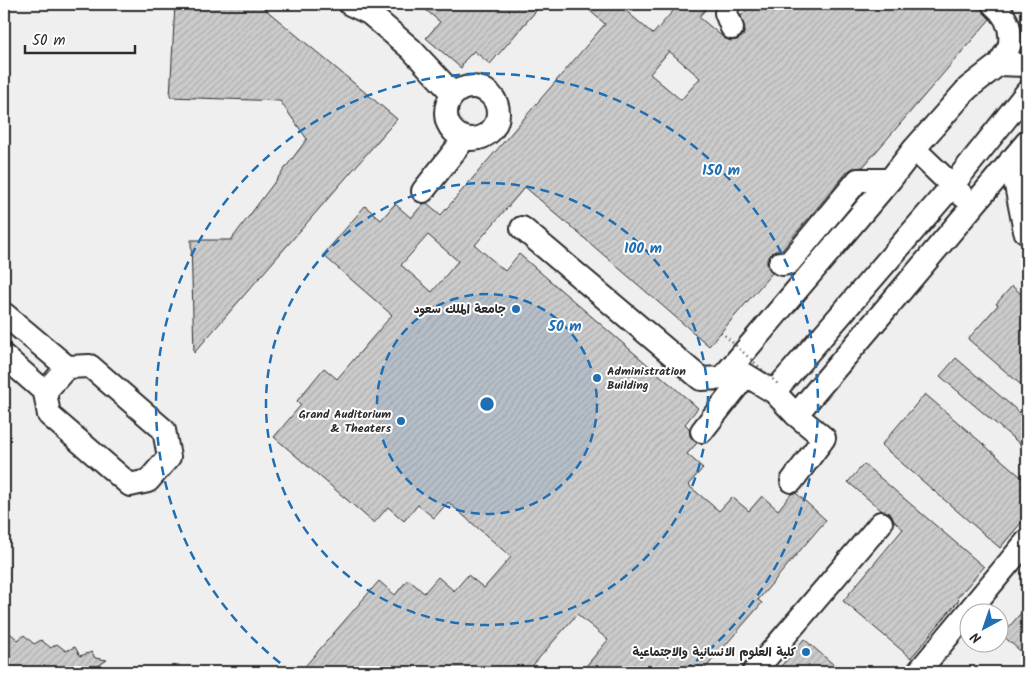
<svg xmlns="http://www.w3.org/2000/svg" width="1031" height="676" font-family="Kalam,'Playpen Sans Arabic',sans-serif">
<style>
.built{fill:#efefef;fill-rule:evenodd}
.building{fill:url(#building-hatch);stroke:#2b2b2b;fill-rule:evenodd}
.lines{fill:none;stroke-linecap:round;stroke-linejoin:round}
.minor-casing{stroke:#2b2b2b;stroke-width:26}
.minor{stroke:#fff;stroke-width:22}
.path-bridge{stroke:#2b2b2b;stroke-width:2.5;stroke-dasharray:1 4;stroke-linecap:butt}
.ring{fill:none;stroke:#1f6fb2;stroke-width:2.5;stroke-dasharray:9 6}
.poi-dot{fill:#1f6fb2;stroke:#fff;stroke-width:2}
.labels{text-anchor:middle;dominant-baseline:central;stroke-width:4;stroke-linejoin:round;paint-order:stroke}
.poi-label{font-size:12px;font-weight:bold;fill:#2b2b2b;stroke:#fff;text-anchor:end}
.centre{fill:#1f6fb2;stroke:#fff;stroke-width:2.5}
.ring-label{font-size:15px;text-anchor:middle;font-weight:bold;fill:#1f6fb2;stroke:#fff;stroke-width:4;stroke-linejoin:round;paint-order:stroke}
</style>
<defs>
<pattern id="building-hatch" width="6" height="6" patternUnits="userSpaceOnUse" patternTransform="scale(1.25)"><rect width="6" height="6" fill="#cbcbcb"/><path d="M-1 1l2-2M0 6l6-6M5 7l2-2" fill="none" stroke="#aeaeae"/></pattern>
</defs>
<rect width="100%" height="100%" fill="#fff"/>
<filter id="ink" filterUnits="userSpaceOnUse"><feTurbulence type="fractalNoise" baseFrequency=".02" numOctaves="2"/><feDisplacementMap in="SourceGraphic" scale="10" xChannelSelector="R" yChannelSelector="G"/><feConvolveMatrix kernelMatrix="1 2 1 2 8 2 1 2 1" color-interpolation-filters="sRGB"/></filter>
<g filter="url(#ink)">
<path class="built" d="M4,4H1027V672H4ZM968,614H998V644H968Z"/>
<path class="building" d="M175,4H259L397,119L194,353L191,240H231L307,139L280,101L170,97Z
M419,4H542L490,64L474,51L464,61L461,68L426,38L440,22Z
M595,4H618L653,34L679,4H710L699,17L724,38L731,41L737,40L743,36L745,29L741,16L752,4H979L984,13L990,19L863,167L853,168L848,171L782,250H777L771,254L767,259V265L772,273L709,346L525,187L475,245L505,271L519,254L698,408L685,424L689,428L690,436L694,441L697,443L687,454L703,468L688,485L719,511L732,497L749,511L762,496L778,510L791,494L796,493L826,520L758,600L762,603L702,672H581L608,640L577,614L527,672H300L379,581L395,595L408,579L424,593L438,577L454,591L468,575L484,588L511,557L448,502L434,518L418,505L404,521L388,507L374,523L274,437L301,405L297,401L324,368L337,379L392,315L323,255L365,206L381,220L395,204L411,218L423,204L427,203L441,215L605,24L589,10ZM669,51L700,78L681,100L650,74ZM428,235L458,261L432,292L401,265Z
M1012,286L1027,299V390L968,339L998,305L996,304Z
M956,358L1027,419V450L940,376Z
M925,394L1027,482V516L1000,548L881,445Z
M864,464L984,567L957,598L959,600L911,658L843,601L903,529L894,521L890,513L881,510L848,482Z
M1027,606V657L1002,635Z
M4,628L18,640L24,635L34,644L41,640L51,648L57,644L66,651L75,647L80,656L92,652L95,658L107,660L92,670V672H4Z
M804,639L842,672H776Z"/>
<g class="lines">
<g class="minor-casing">
<path id="minor" d="M350,4L369,13L411,49L453,94
M728,4L726,13L732,28
M993,4C1004,13 1012,27 1010,43C1009,50 1002,58 999,64
M446 113a26 26 0 1 1 52 0a26 26 0 1 1-52 0Z
M914,149L963,196
M1011,160L1025,231L1027,232
M423,191L465,138
M522,228L701,379L722,378L890,180L914,149L968,88L999,64L1027,65
M780,263L783,264L789,263L858,180H890
M4,314L67,367L90,366L164,430L169,457L148,481L130,485L49,415L45,392L67,367
M4,356L45,392
M774,392L952,186L1027,92
M796,415L1027,142
M702,431L746,375L774,392L796,415L824,438L792,481
M919,671L1027,541
M754,672L881,523"/>
</g>
<use href="#minor" class="minor"/>
<path class="path-bridge" d="M721,332L779,385"/>
</g>
</g>
<circle cx="487" cy="404" r="110" fill="#1f6fb2" fill-opacity=".12"/>
<g class="ring">
<circle cx="487" cy="404" r="110"/>
<circle cx="487" cy="404" r="221"/>
<path d="M292 672A331 331 0 1 1 682 672"/>
</g>
<g class="poi-dot">
<circle cx="516" cy="309" r="5"/>
<circle cx="597" cy="378" r="5"/>
<circle cx="401" cy="421" r="5"/>
<circle cx="806" cy="652" r="5"/>
</g>
<g class="labels">
<g class="poi-label">
<text x="506" y="309">جامعة الملك سعود</text>
<text x="607" y="371" text-anchor="start">Administration<tspan x="607" dy="14">Building</tspan></text>
<text x="391" y="414">Grand Auditorium<tspan x="391" dy="14">&amp; Theaters</tspan></text>
<text x="796" y="652">كلية العلوم الانسانية والاجتماعية</text>
</g>
</g>
<circle cx="487" cy="404" r="8" class="centre"/>
<g class="ring-label">
<text x="721" y="175">150 m</text>
<text x="643" y="253">100 m</text>
<text x="565" y="331">50 m</text>
</g>
<rect width="1031" height="676" fill="none" stroke="#fff" stroke-width="20"/>
<rect x="10" y="10" width="1011" height="656" fill="none" stroke="#2b2b2b" stroke-width="2" filter="url(#ink)"/>
<g transform="translate(984 628) rotate(220)"><circle r="24" fill="#ffffff" stroke="#aaaaaa"/>
<path d="M0-4L9 19L0 12L-9 19Z" fill="#1f6fb2"/>
<text y="-8" font-size="14" font-weight="bold" text-anchor="middle" fill="#2b2b2b">N</text>
</g>
<path d="M25 45v8h110v-8" fill="none" stroke="#2b2b2b" stroke-width="2.5"/>
<text x="32" y="45" font-size="15" fill="#2b2b2b" stroke="#ffffff" stroke-width="4" paint-order="stroke">50 m</text>
</svg>
